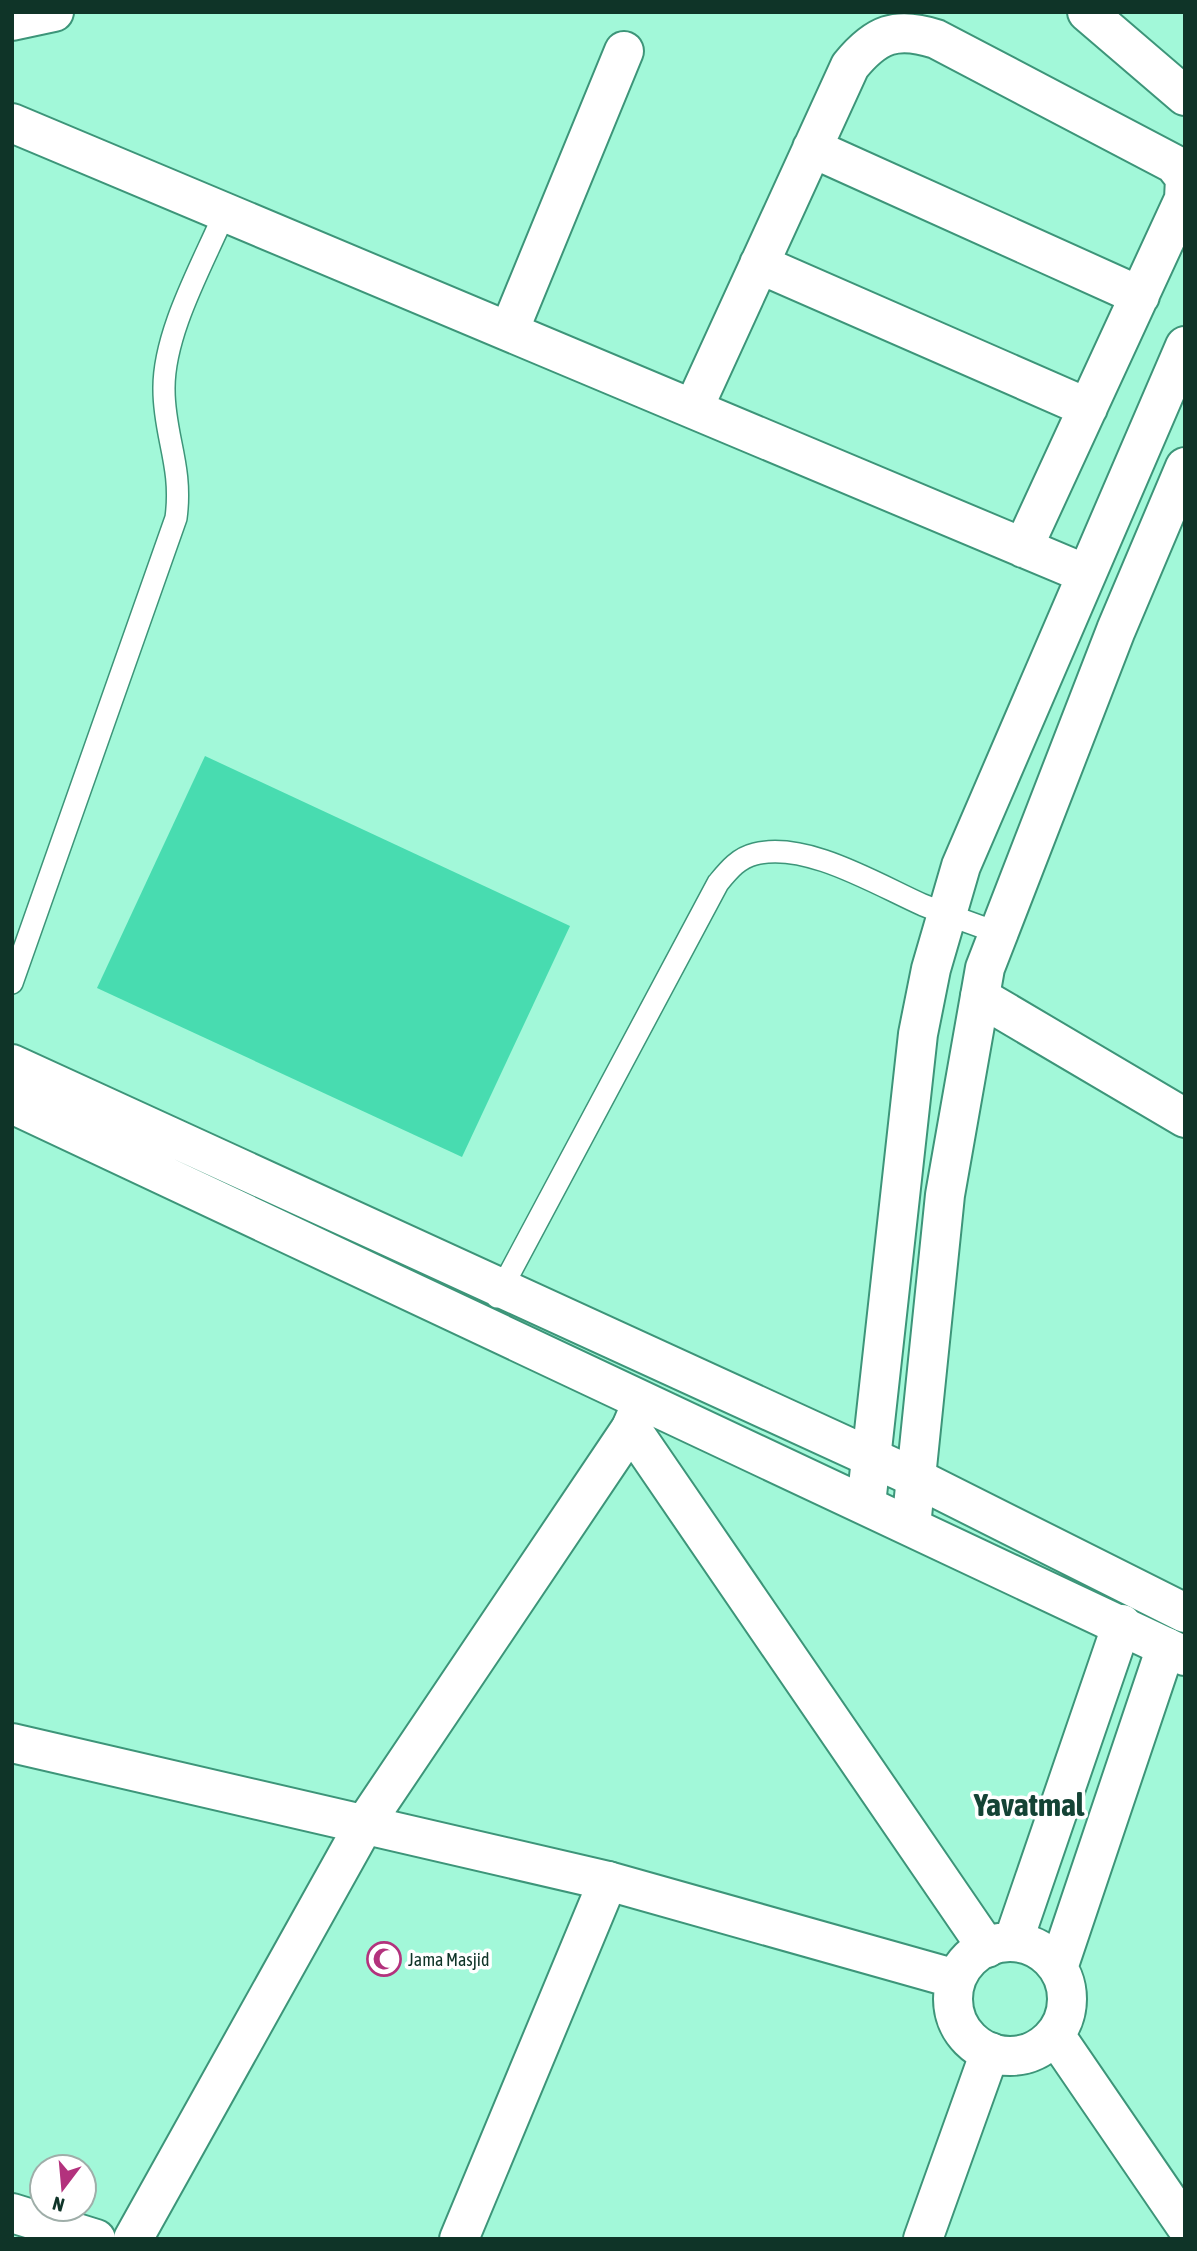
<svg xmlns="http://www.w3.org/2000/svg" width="1197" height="2251" font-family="'Asap Condensed',sans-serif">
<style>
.green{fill:#48dcb0}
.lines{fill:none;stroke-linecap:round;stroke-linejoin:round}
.lane-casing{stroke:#3d9579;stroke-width:24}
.street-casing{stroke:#3d9579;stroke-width:42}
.secondary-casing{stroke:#3d9579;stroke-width:42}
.primary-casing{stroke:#3d9579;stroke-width:42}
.lane{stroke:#fff;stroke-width:21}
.street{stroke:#fff;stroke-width:38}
.secondary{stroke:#fff;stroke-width:38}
.primary{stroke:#fff;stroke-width:38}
.labels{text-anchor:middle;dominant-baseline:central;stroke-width:7;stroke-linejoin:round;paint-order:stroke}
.poi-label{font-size:18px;fill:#0f3428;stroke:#fff;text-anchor:start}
.town-label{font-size:32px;font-weight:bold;fill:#144335;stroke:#fff}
</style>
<rect width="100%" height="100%" fill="#a2f8d9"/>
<path class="green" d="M205,756L570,926L462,1157L97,988Z"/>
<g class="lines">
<g class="lane-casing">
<path id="lane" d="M12,983L176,518C183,466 164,436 164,390C163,333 203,264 225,212
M497,1297L718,883C728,871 738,858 755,854C806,841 876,884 923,905C948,915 973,924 999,933"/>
</g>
<g class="street-casing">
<path id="street" d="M12,123L1086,574
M812,148L1140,296
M759,264L1088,408
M509,331L624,51
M694,407L850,66C876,34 896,26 936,39L1174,164L1185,178L1184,199L1023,548
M980,997L1185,1118
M631,1428L987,1948
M12,2213L96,2239
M459,2239L608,1881
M923,2239L990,2052"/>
</g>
<g class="secondary-casing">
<path id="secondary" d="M1087,12L1185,96
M12,21L54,12
M866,1504L918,1034L931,969L961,866L1185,346
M911,1526L945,1195L985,968L1116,630L1185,467
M12,1743L608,1881L956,1979
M1013,1942L1122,1624
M953 1999a57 57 0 1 1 114 0a57 57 0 1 1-114 0Z
M1058,1968L1166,1647
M1055,2035L1185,2225
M133,2239L364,1825L631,1428L642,1402"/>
</g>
<g class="primary-casing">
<path id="primary" d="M12,1064L916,1478L1185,1613
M12,1104L1185,1656"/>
</g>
<use href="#lane" class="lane"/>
<use href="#street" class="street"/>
<use href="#secondary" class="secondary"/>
<use href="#primary" class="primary"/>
</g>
<defs>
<g id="mosque-ring" transform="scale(1.75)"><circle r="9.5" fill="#fff" stroke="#b3327d" stroke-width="1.5"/><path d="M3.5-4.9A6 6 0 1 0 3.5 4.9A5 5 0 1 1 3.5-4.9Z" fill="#b3327d"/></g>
</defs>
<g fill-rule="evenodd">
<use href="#mosque-ring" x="384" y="1959"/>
</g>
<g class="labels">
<g class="poi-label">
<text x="408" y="1959">Jama Masjid</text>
</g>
<g class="town-label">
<text x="1029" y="1804">Yavatmal</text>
</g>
</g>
<rect width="1197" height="2251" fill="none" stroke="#0f3428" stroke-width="28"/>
<g transform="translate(63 2188) rotate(196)"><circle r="33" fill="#ffffff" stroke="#9faea9" stroke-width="2"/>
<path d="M0-5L12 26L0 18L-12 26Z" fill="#b3327d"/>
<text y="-10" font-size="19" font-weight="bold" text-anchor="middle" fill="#0f3428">N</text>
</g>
</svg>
